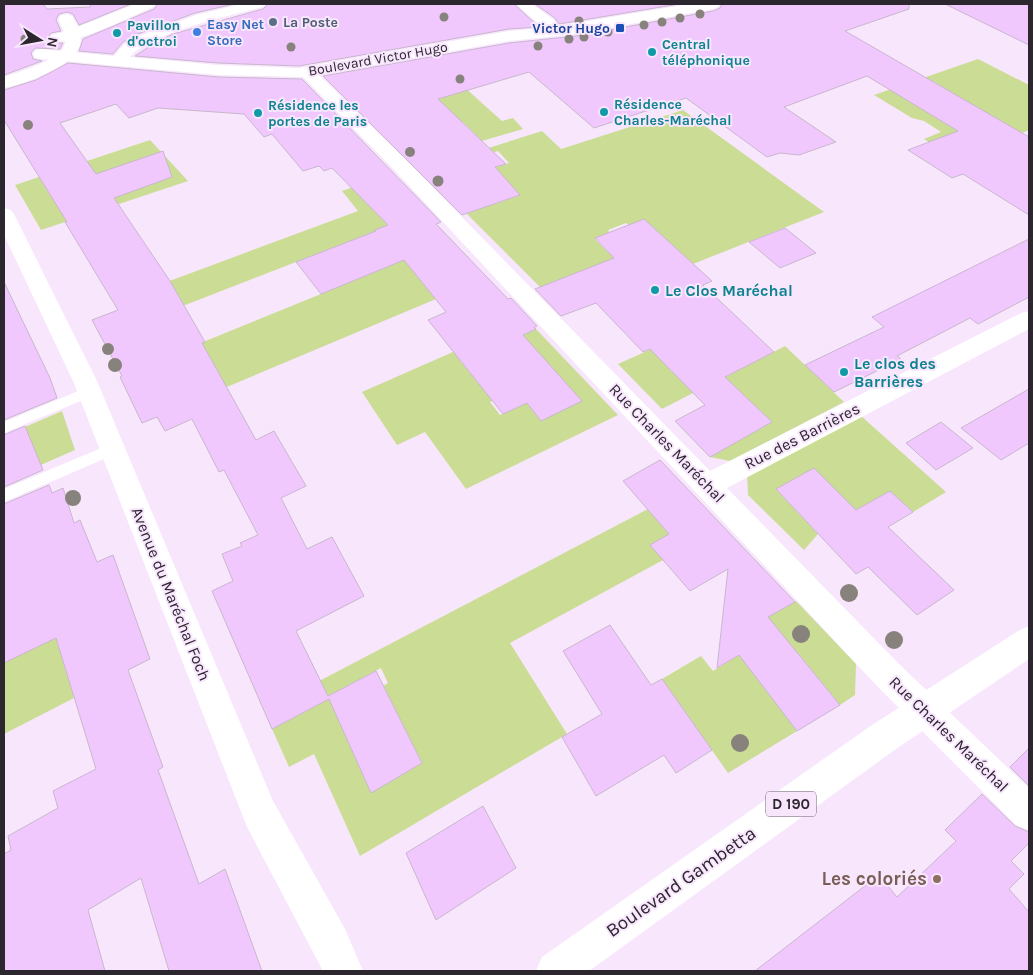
<svg xmlns="http://www.w3.org/2000/svg" width="1033" height="975" font-family="Karla,sans-serif">
<style>
.green{fill:#cbdd94;fill-rule:evenodd}
.building{fill:#f1c8fd;stroke:#c8b7cd}
.lines{fill:none;stroke-linecap:round;stroke-linejoin:round}
.service{fill:#fff;fill-rule:evenodd}
.minor{fill:#fff;fill-rule:evenodd}
.tertiary{fill:#fff;fill-rule:evenodd}
.primary{fill:#fff;fill-rule:evenodd}
.tree{fill:#87827b}
.service-dot{fill:#5c6f8a;stroke:#f8e6fd;stroke-width:2}
.transit-dot{fill:#1a4fb4;stroke:#f8e6fd;stroke-width:2}
.shop-dot{fill:#3f7fe0;stroke:#f8e6fd;stroke-width:2}
.culture-dot{fill:#0f9aa8;stroke:#f8e6fd;stroke-width:2}
.education-dot{fill:#8d6e63;stroke:#f8e6fd;stroke-width:2}
.labels{text-anchor:middle;dominant-baseline:central;stroke-width:4;stroke-linejoin:round;paint-order:stroke}
.far-service-label{font-size:14px;font-weight:bold;fill:#4e5e75;stroke:#f8e6fd;text-anchor:start}
.far-shop-label{font-size:14px;font-weight:bold;fill:#366cbe;stroke:#f8e6fd;text-anchor:start}
.far-culture-label{font-size:14px;font-weight:bold;fill:#0d838f;stroke:#f8e6fd;text-anchor:start}
.far-transit-label{font-size:14px;font-weight:bold;fill:#164399;stroke:#f8e6fd;text-anchor:end}
.far-street-label{font-size:14px;fill:#2c262e;stroke:#f8e6fd}
.shield{fill:#f8e6fd;stroke:#69606c;stroke-width:1}
.shield-label{font-size:15px;font-weight:bold;fill:#2c262e}
.culture-label{font-size:16px;font-weight:bold;fill:#0d838f;stroke:#f8e6fd;text-anchor:start}
.street-label{font-size:16px;fill:#2c262e;stroke:#f8e6fd}
.near-education-label{font-size:19px;font-weight:bold;fill:#785e54;stroke:#f8e6fd;text-anchor:end}
.near-street-label{font-size:19px;fill:#2c262e;stroke:#f8e6fd}
</style>
<rect width="100%" height="100%" fill="#f8e6fd"/>
<path class="green" d="M978,59L1029,85V130L976,152H944L924,139L941,132L924,121L912,118L874,95ZM933,81L954,94L918,107L906,99L916,88Z
M453,77L502,121L513,118L523,129L482,141L463,122L454,125L418,83Z
M683,110L824,212L693,264L626,223L608,230L610,233L595,239L607,251L617,257L583,287L571,275L549,283L552,299L422,169L468,176L509,163L498,151L486,155L482,150L542,131L561,149ZM474,184L511,185L519,194L518,196L492,205Z
M150,140L188,181L41,230L15,185Z
M365,183L397,234L388,232L383,227L375,230L376,231L139,323L121,299L358,211L342,191Z
M436,224L469,258L432,273L433,275L421,281L436,299L191,402L166,357L402,261Z
M536,329L618,415L466,489L425,432L397,445L362,392L503,330L512,340ZM494,346L515,371L481,386L460,361ZM555,371L541,420L527,403L500,415L490,402Z
M658,346L670,370L683,382L762,358L785,346L844,402L730,461L710,457L772,422L753,404L695,392L662,409L618,364Z
M62,411L75,450L4,481V472L37,457L25,427Z
M860,415L946,492L913,512L890,491L856,510L813,469L776,489L818,534L804,550L748,495L747,473Z
M648,509L669,534L663,560L510,643L567,734L360,856L314,754L289,767L272,729L310,709L302,690ZM381,668L388,683L383,686L346,735L328,696ZM400,720L422,763L371,793Z
M796,601L856,664L855,695L840,705L798,653L757,677L797,731L728,773L662,679L701,656L713,671L759,643L748,629Z
M52,622L74,698L4,734V645Z"/>
<path class="building" d="M4,4H43L47,9L90,7L91,4H131L79,25L73,14L67,12L59,14L56,20L61,31L51,33L47,39L51,43H63L60,49L35,48L31,53L33,59L42,61L4,75Z
M158,4H234L195,13L138,34L123,42L113,54L79,51L83,39L154,9Z
M268,4H514L539,27L509,29L299,66L218,63L135,56L156,42L173,34L263,9Z
M535,4H679L559,24L555,18Z
M722,4H909V9L845,31L1029,137V215L963,174L952,178L908,150L958,131L867,76L784,107L836,142L799,155L780,153L767,157L686,98L594,128L529,72L438,99L506,164L495,167L520,195L462,215L323,76L509,43L576,36L713,11L720,8Z
M945,4H1029V45Z
M68,63L218,77L302,79L441,222L436,224L508,299L511,298L537,326L534,327L536,329L523,335L582,401L541,421L527,403L503,414L428,320L446,312L404,260L321,294L296,262L376,231L375,230L388,225L332,168L324,171L319,166L303,171L272,134L264,137L244,114L158,108L129,118L116,104L60,123L96,174L163,151L172,177L114,198L170,281L205,342L202,343L256,440L274,431L306,486L281,498L307,549L332,537L364,596L296,631L328,696L376,671L422,763L371,793L329,699L272,729L212,591L233,581L222,554L242,546L240,543L258,535L224,470L219,472L192,419L165,431L157,417L142,423L120,377L122,376L92,320L118,310L65,222H67L4,120V90L36,80Z
M644,219L712,281L703,285L774,352L725,377L772,422L710,457L675,421L705,405L650,349L643,352L596,303L561,316L535,289L614,258L595,238Z
M785,228L816,253L780,268L749,242Z
M1029,239V297L978,324L970,318L897,356L901,359L834,392L805,365L884,327L872,317Z
M4,282L50,378L57,398L4,420Z
M1029,389V443L1001,460L961,428Z
M941,422L973,448L936,470L906,443Z
M25,426L43,470L4,487V435Z
M660,460L795,602L768,617L840,705L797,731L739,655L717,668L728,569L690,591L650,545L669,534L623,481Z
M814,468L856,510L890,491L913,512L888,527L954,590L917,615L868,567L856,574L776,489Z
M49,485L52,493L63,488L74,523L80,520L97,562L113,555L150,659L128,670L163,767L158,770L199,884L225,869L262,971H169L141,878L88,910L105,971H4V854L11,850L8,836L58,808L53,791L96,769L56,638L4,663V504Z
M610,625L651,685L662,679L712,750L676,773L664,755L596,796L562,737L602,714L563,651Z
M1029,748V786L1010,767Z
M982,794L1015,826L1029,832V843L1011,861L1024,874L1009,889L1029,912V971H755L879,875L897,897L956,841L945,830Z
M483,806L516,868L436,920L406,853Z"/>
<g class="lines">
<path class="service" d="M90,386L95,387L97,391L95,395L4,433V422Z
M113,443L118,445L120,449L118,453L4,502V489Z"/>
<path class="minor" d="M135,4H156L153,7C132,16 72,47 51,41L49,38L51,35L68,31Z
M241,4H266L263,7C232,15 150,33 130,57L218,65L299,68L509,31L543,28L516,4H532L554,20L558,26L689,4H720L718,7L713,9L576,34L509,41L319,75L413,167L710,471L1021,313L1029,311V329L727,488L899,664L1029,788V830L1016,825L877,686L399,175L303,77L218,75L41,59L35,58L33,54L35,50L41,49L114,56L124,44L139,36L196,15Z"/>
<path class="tertiary" d="M66,14L72,16C77,23 83,35 80,45C74,67 24,84 4,88V77C18,72 58,61 64,46C67,37 62,27 58,19L60,16Z
M4,208L11,210L14,214L97,381L273,801L345,929L363,971H323L247,827L73,381L4,235Z"/>
<path class="primary" d="M1029,626V659L896,749L589,971H536L542,957L872,725L1018,631Z"/>
</g>
<g class="tree">
<circle cx="700" cy="14" r="4.5"/>
<circle cx="444" cy="17" r="4.5"/>
<circle cx="680" cy="18" r="4.5"/>
<circle cx="579" cy="21" r="4.5"/>
<circle cx="662" cy="22" r="4.5"/>
<circle cx="644" cy="25" r="4.5"/>
<circle cx="608" cy="32" r="4.5"/>
<circle cx="584" cy="37" r="4.5"/>
<circle cx="25" cy="39" r="4.5"/>
<circle cx="569" cy="39" r="4.5"/>
<circle cx="538" cy="46" r="4.5"/>
<circle cx="291" cy="47" r="4.5"/>
<circle cx="460" cy="79" r="4.5"/>
<circle cx="28" cy="125" r="5"/>
<circle cx="410" cy="152" r="5"/>
<circle cx="438" cy="181" r="5.5"/>
<circle cx="108" cy="349" r="6"/>
<circle cx="115" cy="365" r="7"/>
<circle cx="73" cy="498" r="8"/>
<circle cx="849" cy="593" r="9"/>
<circle cx="801" cy="634" r="9"/>
<circle cx="894" cy="640" r="9"/>
<circle cx="740" cy="743" r="9"/>
</g>
<circle class="service-dot" cx="273" cy="22" r="5"/>
<rect class="transit-dot" x="615" y="23" width="10" height="10" rx="2.5"/>
<circle class="shop-dot" cx="197" cy="32" r="5"/>
<g class="culture-dot">
<circle cx="117" cy="33" r="5"/>
<circle cx="652" cy="52" r="5"/>
<circle cx="604" cy="112" r="5"/>
<circle cx="258" cy="113" r="5"/>
<circle cx="655" cy="290" r="5"/>
<circle cx="844" cy="372" r="5"/>
</g>
<circle class="education-dot" cx="937" cy="879" r="5"/>
<g class="labels">
<g class="far-service-label">
<text x="283" y="22">La Poste</text>
</g>
<g class="far-shop-label">
<text x="207" y="24">Easy Net<tspan x="207" dy="16">Store</tspan></text>
</g>
<g class="far-culture-label">
<text x="127" y="25">Pavillon<tspan x="127" dy="16">d'octroi</tspan></text>
<text x="662" y="44">Central<tspan x="662" dy="16">téléphonique</tspan></text>
<text x="614" y="104">Résidence<tspan x="614" dy="16">Charles-Maréchal</tspan></text>
<text x="268" y="105">Résidence les<tspan x="268" dy="16">portes de Paris</tspan></text>
</g>
<g class="far-transit-label">
<text x="610" y="28">Victor Hugo</text>
</g>
<g class="far-street-label">
<text transform="translate(378 59) rotate(-10)">Boulevard Victor Hugo</text>
</g>
<rect class="shield" x="766" y="791.5" width="50" height="25" rx="4"/>
<g class="shield-label">
<text x="791" y="804">D 190</text>
</g>
<g class="culture-label">
<text x="665" y="290">Le Clos Maréchal</text>
<text x="854" y="363">Le clos des<tspan x="854" dy="18">Barrières</tspan></text>
</g>
<g class="street-label">
<text transform="translate(802 436) rotate(-27)">Rue des Barrières</text>
<text transform="translate(667 443) rotate(46)">Rue Charles Maréchal</text>
<text transform="translate(171 594) rotate(68)">Avenue du Maréchal Foch</text>
<text transform="translate(949 734) rotate(44)">Rue Charles Maréchal</text>
</g>
<g class="near-education-label">
<text x="927" y="879">Les coloriés</text>
</g>
<g class="near-street-label">
<text transform="translate(681 882) rotate(-35)">Boulevard Gambetta</text>
</g>
</g>
<rect width="1033" height="975" fill="none" stroke="#2c262e" stroke-width="10"/>
<g transform="translate(40 40) rotate(101)" stroke="#f8e6fd" stroke-width="4" paint-order="stroke">
<path d="M0-4L9 19L0 12L-9 19Z" fill="#2c262e"/>
<text y="-8" font-size="14" font-weight="bold" text-anchor="middle" fill="#2c262e">N</text>
</g>
</svg>
